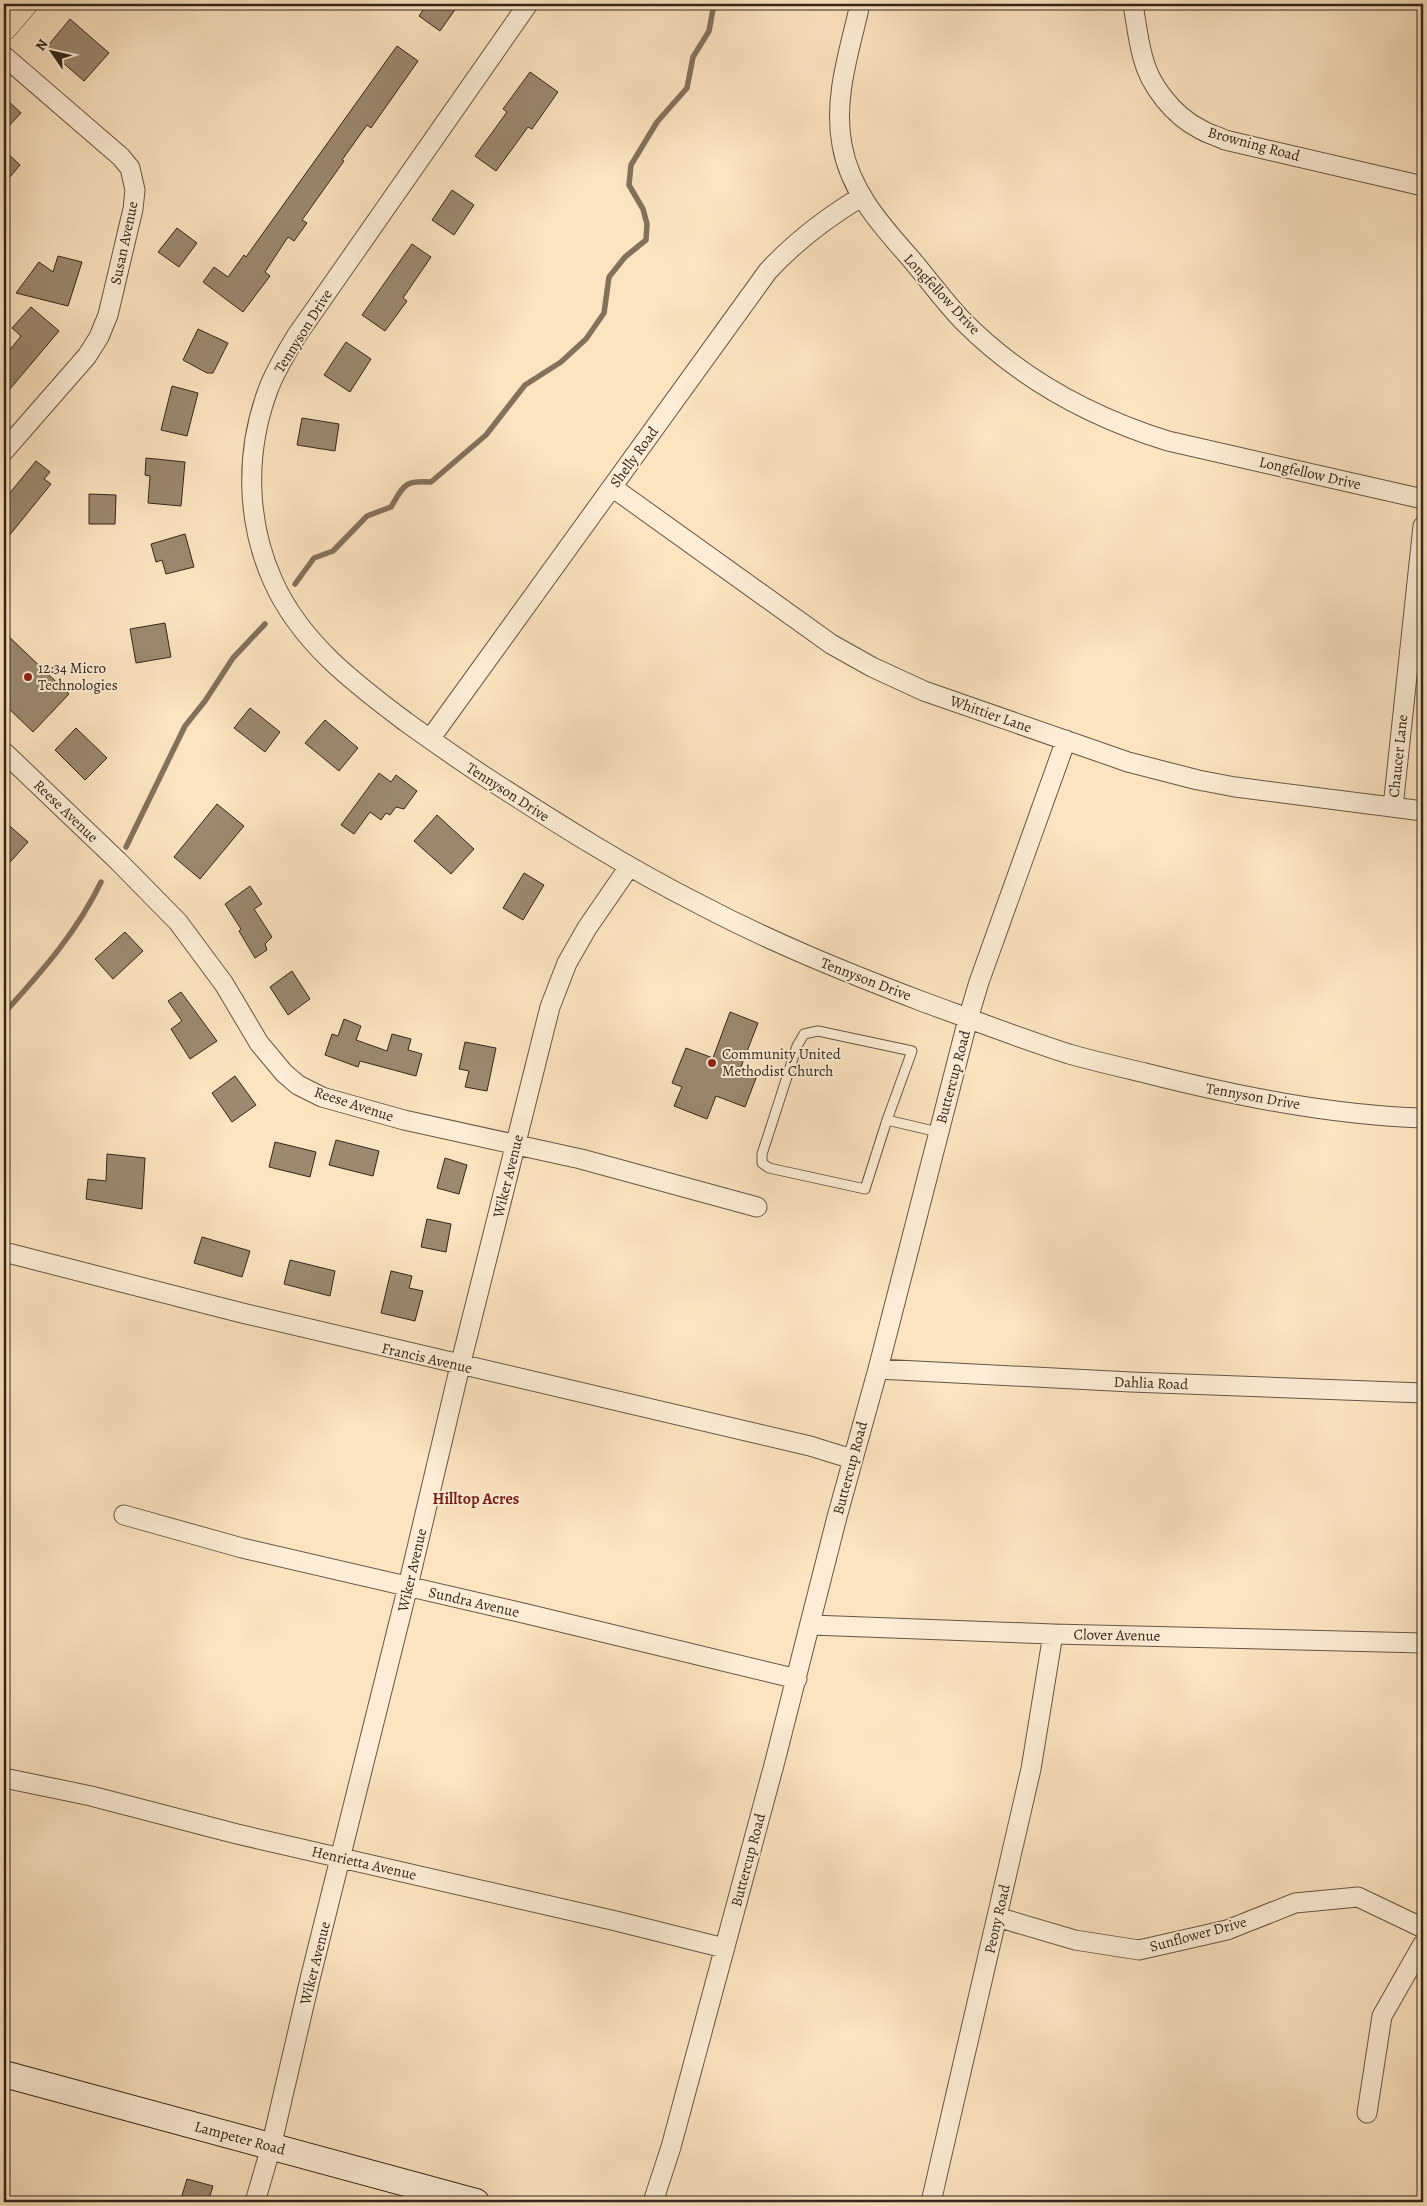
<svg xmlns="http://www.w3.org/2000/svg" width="1427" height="2206" font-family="Alegreya,serif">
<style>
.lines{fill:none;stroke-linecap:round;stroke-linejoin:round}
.stream{stroke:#83715c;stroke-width:5.5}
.building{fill:#9c8970;stroke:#33261a}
.service-casing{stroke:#655644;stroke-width:11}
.minor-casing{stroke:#655644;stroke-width:21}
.secondary-casing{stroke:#33261a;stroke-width:28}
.primary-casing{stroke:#33261a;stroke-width:29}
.service{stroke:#fdedd6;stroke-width:9}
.minor{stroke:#fdedd6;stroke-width:19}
.secondary{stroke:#fdedd6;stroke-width:26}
.primary{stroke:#fce4c0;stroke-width:28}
.poi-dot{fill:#8f2418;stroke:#fdedd6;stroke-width:2}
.labels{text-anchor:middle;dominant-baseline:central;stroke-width:4;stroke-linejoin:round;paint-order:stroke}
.street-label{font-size:15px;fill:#33261a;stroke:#fdedd6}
.poi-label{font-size:15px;fill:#33261a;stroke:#fdedd6;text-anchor:start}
.neighbourhood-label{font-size:16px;font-weight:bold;fill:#7a1f14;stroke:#fdedd6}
</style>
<rect width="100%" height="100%" fill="#fce4c0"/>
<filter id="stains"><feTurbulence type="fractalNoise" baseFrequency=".004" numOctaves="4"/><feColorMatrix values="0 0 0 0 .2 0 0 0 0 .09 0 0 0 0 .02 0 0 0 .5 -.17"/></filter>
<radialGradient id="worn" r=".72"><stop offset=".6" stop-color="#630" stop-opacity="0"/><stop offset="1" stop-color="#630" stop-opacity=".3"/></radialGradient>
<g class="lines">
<path class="stream" d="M295,584L314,558L333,551L367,516L391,507C404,485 404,480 431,482L486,435L525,385L561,362L586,339L604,313L609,277L625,257L646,240L647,224L643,209L629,185L631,165L657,122L687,88L693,57L709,31L714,4
M126,847L185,726L205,701L233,658L265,624
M4,1017L6,1011C43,970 77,932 101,882
M4,1536L6,1540L4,1548"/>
</g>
<path class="building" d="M427,4H459L440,31L419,16Z
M70,19L109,53L84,81L46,48Z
M397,46L418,61L371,128L367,125L342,160L344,161L302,220L307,223L294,241L288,237L265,272L270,276L243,312L203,282L214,267L228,277L244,255L246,257Z
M530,72L558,92L532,129L528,127L496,171L475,156L507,112L503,109Z
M4,97L21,113L4,131Z
M4,150L20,165L4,184Z
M452,190L474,205L454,235L432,220Z
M177,228L197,243L179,267L158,252Z
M412,244L431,257L403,298L407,301L385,331L362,315Z
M58,256L82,262L68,306L16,293L39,262L53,272Z
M31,307L59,331L4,396V357L21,336L12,328Z
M198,329L228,343L213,373H207L183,360Z
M346,342L371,359L350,392L324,375Z
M172,386L198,393L187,436L161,430Z
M302,418L339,424L335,451L297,445Z
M146,458L185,462L181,506L148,503L150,476L145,475Z
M36,461L50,472L44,479L51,484L4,542V500Z
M89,494L116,495L115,524H89Z
M185,534L194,567L166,574L162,560L156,562L151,544Z
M165,623L171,657L136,663L130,629Z
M4,632L69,694L33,732L4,704Z
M250,708L280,732L265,752L234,728Z
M325,720L358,748L339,771L305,743Z
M76,728L107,758L85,780L55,750Z
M379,773L391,782L396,775L417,791L404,809L396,807L390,815L386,813L381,820L370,812L354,834L341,825Z
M217,804L244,826L200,879L174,857Z
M437,815L474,849L451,874L414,841Z
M4,821L28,842L4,869Z
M524,873L544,885L523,920L503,908Z
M250,886L262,904L254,909L272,937L265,944L267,950L255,958L239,931L241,929L225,904Z
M125,932L143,951L113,979L95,959Z
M292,971L310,999L288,1015L270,987Z
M181,992L217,1041L190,1059L171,1029L182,1021L168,1001Z
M730,1012L758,1023L741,1067L758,1073L745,1107L716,1096L707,1119L674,1106L682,1087L672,1083L686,1048L713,1058Z
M344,1019L361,1026L356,1040L387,1051L392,1034L411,1039L408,1050L422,1054L416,1076L360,1061L358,1067L325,1055L332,1034L338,1036Z
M465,1042L496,1048L487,1091L465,1087L469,1071L459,1069Z
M235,1076L256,1105L232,1122L212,1093Z
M336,1140L379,1151L373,1176L329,1165Z
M275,1142L316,1152L310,1177L269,1167Z
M107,1154L145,1158L142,1209L86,1199L88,1179L106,1181Z
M445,1158L467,1165L459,1194L437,1188Z
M427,1219L451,1224L446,1252L421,1247Z
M202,1237L250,1251L242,1277L194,1263Z
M290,1260L335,1271L330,1296L284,1284Z
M391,1271L412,1276L409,1288L423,1291L415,1321L381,1313Z
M187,2179L213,2186L208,2202H180Z"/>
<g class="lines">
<g class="service-casing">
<path id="service" d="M887,1120L865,1189L769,1168L762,1163V1154L797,1046L804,1034L818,1031L912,1051L887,1120L938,1132"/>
</g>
<g class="minor-casing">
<path id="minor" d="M528,4L297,335C286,353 275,371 268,390C245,452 246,521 273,581C300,642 354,683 406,722C434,742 461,761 490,780C558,824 626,867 699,904C771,942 845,972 921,1001C970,1019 1019,1038 1069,1054C1094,1061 1120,1067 1145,1073C1236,1096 1330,1115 1423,1118
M860,4C850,50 833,97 842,145C850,191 881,225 911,259C928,279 944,301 962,320C1019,378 1091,417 1168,441L1423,499
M1133,4C1136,22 1138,40 1143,58C1150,86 1174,116 1200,129C1208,134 1217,136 1225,140L1423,186
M4,56L121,157L130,168L135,190L133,209L108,315L99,337L87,356L4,451
M612,487L831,644L872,667L924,691L1128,762L1198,780L1235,787L1423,811
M430,739L768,271C796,241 826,218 861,197
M4,752L118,861L178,922L224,984L259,1043L284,1073L298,1085L322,1097L404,1120L581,1159L757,1207
M1393,807L1423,526
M4,1252L242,1313L810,1446L852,1459
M878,1369L1131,1382L1423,1393
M124,1515L242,1548L523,1613L797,1679
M811,1625L1053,1634L1423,1643
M4,1778L91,1796L237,1834L616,1921L724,1948
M997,1917L1075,1940L1139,1950L1227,1930L1295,1903L1358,1897L1423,1928
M1367,2113L1382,2016L1423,1944
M255,2202L271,2147L311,1975L408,1586L460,1366L550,1007L567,963L587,928L629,867
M653,2202L671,2147L775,1761L837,1517L878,1369L968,1019L979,982L1066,740
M931,2202L1031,1769L1053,1634"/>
</g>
<g class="secondary-casing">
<path id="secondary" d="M4,2074L476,2202"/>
</g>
<g class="primary-casing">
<path id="primary" d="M4,26L23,4"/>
</g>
<use href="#service" class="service"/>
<use href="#minor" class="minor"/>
<use href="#secondary" class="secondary"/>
<use href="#primary" class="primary"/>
</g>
<g class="poi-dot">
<circle cx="28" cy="677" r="5"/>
<circle cx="712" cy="1063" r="5"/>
</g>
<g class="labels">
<g class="street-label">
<text transform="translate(1254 144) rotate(15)">Browning Road</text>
<text transform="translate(124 243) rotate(-78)">Susan Avenue</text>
<text transform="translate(942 294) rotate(47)">Longfellow Drive</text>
<text transform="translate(303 331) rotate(-58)">Tennyson Drive</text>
<text transform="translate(634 457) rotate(-54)">Shelly Road</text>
<text transform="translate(1310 473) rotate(13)">Longfellow Drive</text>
<text transform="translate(991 714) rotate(19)">Whittier Lane</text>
<text transform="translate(1398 756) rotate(-84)">Chaucer Lane</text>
<text transform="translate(508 792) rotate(33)">Tennyson Drive</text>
<text transform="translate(66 811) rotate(44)">Reese Avenue</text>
<text transform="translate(866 979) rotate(21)">Tennyson Drive</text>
<text transform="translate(953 1077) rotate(-75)">Buttercup Road</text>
<text transform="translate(1253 1096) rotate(10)">Tennyson Drive</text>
<text transform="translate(354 1104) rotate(18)">Reese Avenue</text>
<text transform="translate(508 1176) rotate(-76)">Wiker Avenue</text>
<text transform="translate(427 1358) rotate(13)">Francis Avenue</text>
<text transform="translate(1151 1383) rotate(2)">Dahlia Road</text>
<text transform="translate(850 1468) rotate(-75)">Buttercup Road</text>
<text transform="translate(412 1570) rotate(-77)">Wiker Avenue</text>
<text transform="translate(474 1602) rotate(13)">Sundra Avenue</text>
<text transform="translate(1117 1635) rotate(1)">Clover Avenue</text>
<text transform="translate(748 1860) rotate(-75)">Buttercup Road</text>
<text transform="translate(364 1863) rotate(13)">Henrietta Avenue</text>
<text transform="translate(997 1919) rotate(-77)">Peony Road</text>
<text transform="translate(1198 1934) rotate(-15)">Sunflower Drive</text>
<text transform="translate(315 1963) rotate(-76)">Wiker Avenue</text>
<text transform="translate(240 2138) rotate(15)">Lampeter Road</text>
</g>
<g class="poi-label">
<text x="38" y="668">12:34 Micro<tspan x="38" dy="17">Technologies</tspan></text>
<text x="722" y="1054">Community United<tspan x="722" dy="17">Methodist Church</tspan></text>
</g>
<g class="neighbourhood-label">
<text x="476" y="1499">Hilltop Acres</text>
</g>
</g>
<rect width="1427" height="2206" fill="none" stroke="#fce4c0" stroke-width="20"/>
<rect x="5" y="5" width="1417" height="2196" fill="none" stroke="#33261a" stroke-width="2.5"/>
<rect x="10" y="10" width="1407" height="2186" fill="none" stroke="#33261a"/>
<g transform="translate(52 52) rotate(304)" stroke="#fdedd6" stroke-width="4" paint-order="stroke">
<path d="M0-4L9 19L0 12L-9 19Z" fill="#33261a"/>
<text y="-8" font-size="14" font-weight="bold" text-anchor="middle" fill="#33261a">N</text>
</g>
<rect width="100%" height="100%" filter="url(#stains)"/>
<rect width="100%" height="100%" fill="url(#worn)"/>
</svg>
